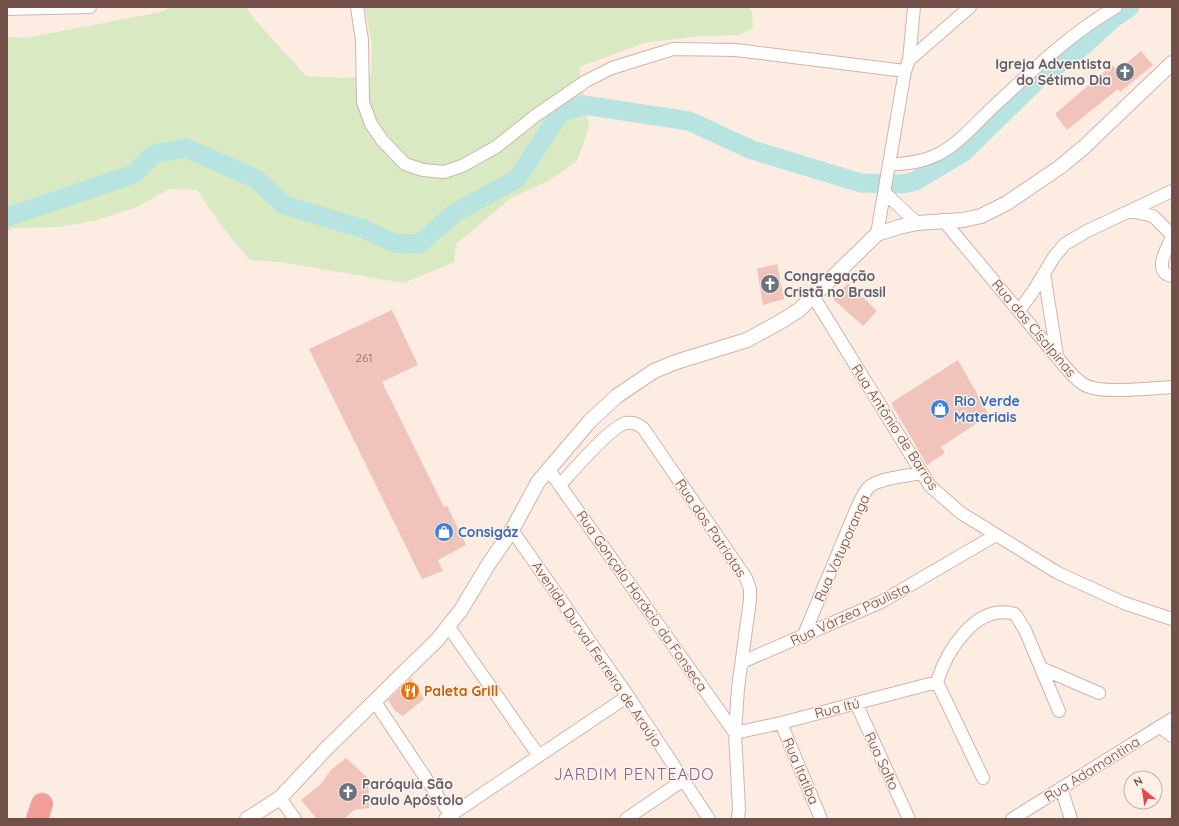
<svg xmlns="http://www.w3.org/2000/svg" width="1179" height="826" font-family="Quicksand,sans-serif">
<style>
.green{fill:#d9e9c1}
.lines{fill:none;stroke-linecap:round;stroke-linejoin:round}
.river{stroke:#b7e4e1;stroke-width:19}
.building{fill:#f0c4ba}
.minor-casing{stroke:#cfb4ac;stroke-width:14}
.tertiary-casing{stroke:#cfb4ac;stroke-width:16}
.motorway-casing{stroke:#d5cac8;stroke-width:23}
.minor{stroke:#fff;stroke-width:12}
.tertiary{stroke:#fff;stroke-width:14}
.motorway{stroke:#f59e99;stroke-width:21}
.labels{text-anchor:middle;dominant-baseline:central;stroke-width:3;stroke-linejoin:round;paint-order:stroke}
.number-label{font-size:12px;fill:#926c65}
.worship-label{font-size:14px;font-weight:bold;fill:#5b616d;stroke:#fff1e8;text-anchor:start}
.street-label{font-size:14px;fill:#724f49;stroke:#fff1e8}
.shop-label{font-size:14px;font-weight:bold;fill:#366cbe;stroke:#fff1e8;text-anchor:start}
.food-label{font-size:14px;font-weight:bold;fill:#c56008;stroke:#fff1e8;text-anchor:start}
.quarter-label{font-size:16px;letter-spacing:1px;fill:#7b6496;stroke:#fff1e8}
</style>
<rect width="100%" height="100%" fill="#fcece2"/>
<path class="green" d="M171,7H246L255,20L306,76L343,78L371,75L372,46L365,7H748L752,12L753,28L739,35L699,36L644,43L579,67L589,127L577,161L548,181L511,198L456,244L454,262L404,283L280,262L250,260L223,228L197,190L170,189L134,208L94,221L59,227L12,228L7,231V37L26,38L161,12Z"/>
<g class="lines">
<path class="river" d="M7,217L134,174L154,154L186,148L256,179L284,205L364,229L394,243L419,244L456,212L517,179L560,113L584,105L689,121L752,150L861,183L903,184L915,181L964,152L1038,79L1083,46L1115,17L1130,7"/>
</g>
<path class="building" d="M1141,51L1153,65L1120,92L1118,89L1067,130L1055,114L1112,65L1117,71Z
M777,264L784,299L763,305L757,269Z
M848,283L877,311L863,326L833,299Z
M392,310L418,365L382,382L444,507L447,506L466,545L438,560L443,571L422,579L309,349Z
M958,360L989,415L941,447L945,453L927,465L891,403Z
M411,678L424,699L403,716L395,711L388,700Z
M346,758L368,778L369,808L354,810L344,819H317L301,800L320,785L331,770Z"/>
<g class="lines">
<g class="minor-casing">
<path id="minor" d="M357,7L362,40L363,102L371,124L382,140L405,164L423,170L444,172L462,166L496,147L535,116L586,81L612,68L673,49L736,50L905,71
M7,9L90,7
M909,60L970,7
M890,165C905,163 920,163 934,156C956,147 974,125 991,109C1030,73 1069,34 1116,7
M885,193L917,223
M1131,211L1153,216L1172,235
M943,220L1057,357C1065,366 1072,377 1083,384C1100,395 1151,388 1172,387
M877,234L905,71L909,60L914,7
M1172,237C1167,248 1152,273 1172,276
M1044,273L1057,356
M813,296L930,486L961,513L1058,573L1124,603L1172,619
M1019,311L1034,290L1054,257L1065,244L1087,231L1172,191
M549,470L735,733
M560,485C572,472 611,426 626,423C634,422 637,424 643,428L746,578L750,589V600L738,688L735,733L739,809L738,819
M512,530L628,696L709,819
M448,626L539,756
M803,637L856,510C859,503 863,494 868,488C877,478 908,476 922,473
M742,662L881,602L996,535
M1041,668L1099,693
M375,702L453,819
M856,703L909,819
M781,723L821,819
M1160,727L1172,736
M735,733L781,723L937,682
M983,778L937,682C947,650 976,603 1015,614L1025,630L1059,711
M1061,788L1071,819
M280,798L295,819
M445,819L628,696
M626,819L682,781
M1012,819L1172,719"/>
</g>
<g class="tertiary-casing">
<path id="tertiary" d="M247,819L280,798L326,749L437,640L461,610L488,565L512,530L538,482L590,421L617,396L654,371L676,362L747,340L780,322L799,310L877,234L899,227L917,223L963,220L981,216L1007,203L1060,167L1083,148L1172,63"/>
</g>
<g class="motorway-casing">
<path id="motorway" d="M37,819L42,804"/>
</g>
<use href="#minor" class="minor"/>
<use href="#tertiary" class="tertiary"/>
<use href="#motorway" class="motorway"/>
</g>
<defs>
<g id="church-disc" transform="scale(1)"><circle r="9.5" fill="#6b7280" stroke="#fff1e8"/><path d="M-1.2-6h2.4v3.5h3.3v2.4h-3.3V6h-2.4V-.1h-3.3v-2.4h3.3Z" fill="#fff"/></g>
<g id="shop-disc" transform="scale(1)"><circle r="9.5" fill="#3f7fe0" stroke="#fff1e8"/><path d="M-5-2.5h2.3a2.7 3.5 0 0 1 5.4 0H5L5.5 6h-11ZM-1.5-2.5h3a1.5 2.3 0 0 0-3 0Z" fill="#fff"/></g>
<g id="restaurant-disc" transform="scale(1)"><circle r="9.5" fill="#e8710a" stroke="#fff1e8"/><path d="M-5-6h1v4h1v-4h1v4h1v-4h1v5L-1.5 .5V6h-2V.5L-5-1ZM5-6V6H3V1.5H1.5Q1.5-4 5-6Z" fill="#fff"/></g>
</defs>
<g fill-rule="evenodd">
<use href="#church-disc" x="1125" y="72"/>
<use href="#church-disc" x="770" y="284"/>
<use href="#shop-disc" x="940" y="409"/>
<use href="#shop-disc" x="444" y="532"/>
<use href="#restaurant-disc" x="410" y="691"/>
<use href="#church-disc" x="348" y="792"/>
</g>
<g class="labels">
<g class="number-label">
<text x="364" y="357">261</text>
</g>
<g class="worship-label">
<text x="1111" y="64" text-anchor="end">Igreja Adventista<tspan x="1111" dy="16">do Sétimo Dia</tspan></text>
<text x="784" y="276">Congregação<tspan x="784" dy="16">Cristã no Brasil</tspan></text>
<text x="362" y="784">Paróquia São<tspan x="362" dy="16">Paulo Apóstolo</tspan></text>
</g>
<g class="street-label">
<text transform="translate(1034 328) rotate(50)">Rua das Cisalpinas</text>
<text transform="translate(895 427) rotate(57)">Rua Antônio de Barros</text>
<text transform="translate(711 528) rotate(56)">Rua dos Patriotas</text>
<text transform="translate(842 548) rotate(-66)">Rua Votuporanga</text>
<text transform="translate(642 601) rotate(55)">Rua Gonçalo Horácio da Fonseca</text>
<text transform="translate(850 614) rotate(-25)">Rua Várzea Paulista</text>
<text transform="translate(597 654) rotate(56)">Avenida Durval Ferreira de Araújo</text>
<text transform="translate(837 708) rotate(-14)">Rua Itú</text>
<text transform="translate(882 761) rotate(65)">Rua Salto</text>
<text transform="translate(1092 769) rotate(-32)">Rua Adamantina</text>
<text transform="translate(801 771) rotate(67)">Rua Itatiba</text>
</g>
<g class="shop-label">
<text x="954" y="401">Rio Verde<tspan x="954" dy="16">Materiais</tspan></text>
<text x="458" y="532">Consigáz</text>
</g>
<g class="food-label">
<text x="424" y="691">Paleta Grill</text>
</g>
<g class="quarter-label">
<text x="634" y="774">JARDIM PENTEADO</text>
</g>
</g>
<rect width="1179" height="826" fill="none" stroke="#724f49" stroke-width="16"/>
<g transform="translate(1143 790) rotate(330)"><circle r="19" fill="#fff1e8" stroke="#c7b0a8"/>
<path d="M0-3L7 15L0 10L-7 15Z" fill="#e44a48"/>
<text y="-6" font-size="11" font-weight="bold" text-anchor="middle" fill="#724f49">N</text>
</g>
</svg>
